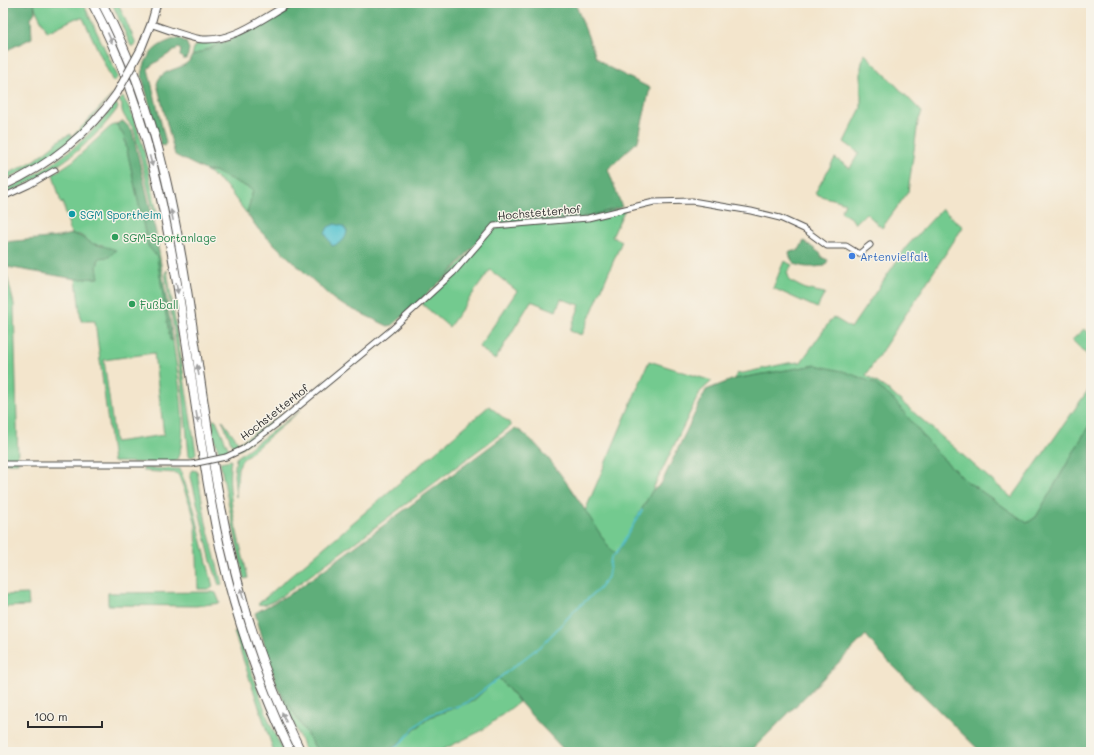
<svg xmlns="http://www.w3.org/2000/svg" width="1094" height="755" font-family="Mali,sans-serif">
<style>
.green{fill:#73ca8f;stroke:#4f7a5d;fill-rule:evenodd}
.forest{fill:#5eae7a;stroke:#446c52}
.water{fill:#57c4d0;stroke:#41787e}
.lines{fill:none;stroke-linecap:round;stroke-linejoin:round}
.stream{stroke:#57c4d0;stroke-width:1.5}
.minor-casing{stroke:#494743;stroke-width:7}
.tertiary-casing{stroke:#494743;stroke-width:8}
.secondary-casing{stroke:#494743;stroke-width:9}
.trunk-casing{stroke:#494743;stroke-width:10}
.minor{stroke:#fff;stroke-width:5}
.tertiary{stroke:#fff;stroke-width:6}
.secondary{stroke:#fff;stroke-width:7}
.trunk{stroke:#fff;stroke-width:8}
.minor-bridge-casing{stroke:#494743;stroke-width:7;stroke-linecap:butt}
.secondary-bridge-casing{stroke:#494743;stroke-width:9;stroke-linecap:butt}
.minor-bridge{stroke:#fff;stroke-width:5}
.secondary-bridge{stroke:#fff;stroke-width:7}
.oneway{fill:#a0a0a0}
.culture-dot{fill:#0f9aa8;stroke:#f7f3e8;stroke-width:1.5}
.leisure-dot{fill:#2e9e5b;stroke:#f7f3e8;stroke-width:1.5}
.shop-dot{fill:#3f7fe0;stroke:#f7f3e8;stroke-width:1.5}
.labels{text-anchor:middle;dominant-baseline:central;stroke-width:3;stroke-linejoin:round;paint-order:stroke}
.street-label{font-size:11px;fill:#2b2b2b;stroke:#f7f3e8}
.culture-label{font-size:11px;fill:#0d838f;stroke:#f7f3e8;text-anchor:start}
.leisure-label{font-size:11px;fill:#27864d;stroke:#f7f3e8;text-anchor:start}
.shop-label{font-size:11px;fill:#366cbe;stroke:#f7f3e8;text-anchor:start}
</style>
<rect width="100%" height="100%" fill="#f7f3e8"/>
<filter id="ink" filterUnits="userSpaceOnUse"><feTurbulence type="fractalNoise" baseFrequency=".025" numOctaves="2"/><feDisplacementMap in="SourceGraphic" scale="8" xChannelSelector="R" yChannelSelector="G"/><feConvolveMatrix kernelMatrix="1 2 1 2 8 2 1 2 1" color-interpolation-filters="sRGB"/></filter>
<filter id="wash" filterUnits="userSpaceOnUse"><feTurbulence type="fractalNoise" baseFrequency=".012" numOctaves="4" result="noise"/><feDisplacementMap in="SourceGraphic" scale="16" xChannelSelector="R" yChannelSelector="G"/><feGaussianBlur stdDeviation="0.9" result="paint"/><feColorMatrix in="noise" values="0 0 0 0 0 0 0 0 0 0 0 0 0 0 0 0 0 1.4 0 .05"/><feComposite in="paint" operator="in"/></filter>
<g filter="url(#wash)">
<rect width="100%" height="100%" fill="#f3e5cc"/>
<path class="green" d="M34,3H83L118,77L113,82L83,18H76L47,32C43,22 36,14 34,3Z
M112,3H118L135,41V46H131Z
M203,42H225L192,56L194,47Z
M864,53L922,112L918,122L908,192L882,228L866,213L855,224L852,219L841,212L845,203C834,198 825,199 815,193L835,158L850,168L859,153L844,142L861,108V67Z
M113,94L80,133L45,160L3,181V176L34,161L62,138L71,134L72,137Z
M123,97C144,130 149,179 158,217L157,220L155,218L134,130C130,122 120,115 122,105L119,101Z
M116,103L118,108C88,149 49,175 3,195V190C49,171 86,142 116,103Z
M116,124L124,136L148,246L157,256L170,340H173C176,368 191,437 176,461L171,463L113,462L95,321H81L76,279L98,278L97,266L103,245L93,244L80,235L71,234L63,202L61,203L53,174L73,161L110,127ZM154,353L164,435L115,442L104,360Z
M207,171H214L253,190L247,214L225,185Z
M625,209L612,237L622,241L582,335L570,331L580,305L561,299L556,311L531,301L495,360L479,347L517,291L490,270L449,327L422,304L492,230L500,227Z
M942,209L963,227L866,375L888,390L1012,498L1091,386V422L1036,517L1027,523L965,480L938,454L816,365L734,379L737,373L739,374L788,363L801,362L833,317L851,328L907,246Z
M784,261L792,265L787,272L790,281L805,289L825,293L817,308L773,288Z
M3,268H5L14,304L18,463H3L5,407Z
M167,270L196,453L193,457L189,456L182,384L165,273Z
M1084,329L1091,336V359L1072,340Z
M649,361L712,381L700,392L652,491L616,555L611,551L585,511Z
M489,406L511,424V426L292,589C283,594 268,608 258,604Z
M291,409L292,410L239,450H235L233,447L222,420L239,443Z
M301,410L242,460L238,468L236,497L234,475L236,458Z
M213,420H216L229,450L227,454L220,455L213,434Z
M231,460C225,496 240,542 248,578L244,579L220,462Z
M143,468L180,469L194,509L213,587L210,589H198L196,526L192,510L179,476L176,473L143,471Z
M192,470L197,471L206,523L222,584L219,585L211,561L190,473Z
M212,592L216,593L220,603L196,606L108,605V593Z
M28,594L29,606L3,607V595Z
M237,631L269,721L283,752H274L234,632Z
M498,677L519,702L481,731L438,752H384L394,747L430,717L473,701Z
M277,686L318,752H306Z"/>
<path class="forest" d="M3,3H34L35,12L31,18L32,38L3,52Z
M295,3H575L596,57L608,67L650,88L638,141L608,169L622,207L588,216L493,224L450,273L393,325L388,326L339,303L332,298L259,230L247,214L253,190L214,171H207L175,155L157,84C161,66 186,72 192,56L250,30Z
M179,38L186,42L189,49L187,59H183L180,56L181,50L178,48L152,65L148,69L166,143L164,146L161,145L142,77C144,54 157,43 179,38Z
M123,121L132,130L156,233L173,340H170L157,257L148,246L124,136L116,124Z
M71,234C83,235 86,242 94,244C102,246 108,247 116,250L109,257L99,258L97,266L99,278L76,279L7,267L3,261L4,242L59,237Z
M804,241L821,254V257L828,260L825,266C812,267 791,271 789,252L799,250Z
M816,365L846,372L874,383L893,399L938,454L965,480L1027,523L1036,517L1091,422V752H981L881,654L866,635L750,752H566L531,715L498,677L473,701L430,717L394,747L384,752H318L277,686L255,613L295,591L515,428C546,443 591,520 611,551L616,555L652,491L661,484L706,390L734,379Z"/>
<path class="water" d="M335,224L343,226L347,231C346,240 340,244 332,246L325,233L328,227Z"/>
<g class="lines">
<path class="stream" d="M388,752C404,744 412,727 427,717C440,709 455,709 468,702L543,644L576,609L599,589L608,577L611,558L617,552L642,510"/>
</g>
</g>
<g filter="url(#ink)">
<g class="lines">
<g class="minor-casing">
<path id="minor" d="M3,197L29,185L55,170
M226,457L243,449L282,420L391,330L453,273L494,226L588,218L654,202L692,201L751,211L780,218L804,229L827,246H846L859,254L870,245
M3,464H192"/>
</g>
<g class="tertiary-casing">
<path id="tertiary" d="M151,24C167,29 183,36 199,39C231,44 263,18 290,3"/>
</g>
<g class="secondary-casing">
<path id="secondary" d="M141,49L151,24L157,3
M3,186C50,165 88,134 117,93"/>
</g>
<g class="trunk-casing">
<path id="trunk" d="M92,3C174,155 181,340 212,507C227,591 254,675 291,752
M102,3C185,157 188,339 221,507C237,592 263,675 301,752"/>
</g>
<use href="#minor" class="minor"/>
<use href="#tertiary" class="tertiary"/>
<use href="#secondary" class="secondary"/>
<use href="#trunk" class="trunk"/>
<g class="minor-bridge-casing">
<path id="minor-bridge" d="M192,464L226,457"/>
</g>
<g class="secondary-bridge-casing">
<path id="secondary-bridge" d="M117,93L141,49"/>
</g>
<use href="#minor-bridge" class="minor-bridge"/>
<use href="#secondary-bridge" class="secondary-bridge"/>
</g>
<defs><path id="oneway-solid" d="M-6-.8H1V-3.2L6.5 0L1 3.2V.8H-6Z"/></defs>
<g class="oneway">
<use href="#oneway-solid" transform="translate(110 38) rotate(66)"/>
<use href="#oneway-solid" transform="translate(151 161) rotate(75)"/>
<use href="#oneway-solid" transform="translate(172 215) rotate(-102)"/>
<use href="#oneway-solid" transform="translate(177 288) rotate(81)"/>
<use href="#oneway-solid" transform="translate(198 370) rotate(-99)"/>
<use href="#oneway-solid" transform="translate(197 417) rotate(81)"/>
<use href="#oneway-solid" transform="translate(242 594) rotate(-106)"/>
<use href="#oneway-solid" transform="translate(284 717) rotate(-113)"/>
</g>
</g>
<circle class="culture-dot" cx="72" cy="214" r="4"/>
<g class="leisure-dot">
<circle cx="115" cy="237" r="4"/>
<circle cx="132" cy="304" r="4"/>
</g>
<circle class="shop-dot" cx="852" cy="256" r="4"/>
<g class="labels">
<g class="street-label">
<text transform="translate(539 212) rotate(-5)">Hochstetterhof</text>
<text transform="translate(274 412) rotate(-38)">Hochstetterhof</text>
</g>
<g class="culture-label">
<text x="80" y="214">SGM Sportheim</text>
</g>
<g class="leisure-label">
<text x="123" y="237">SGM-Sportanlage</text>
<text x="140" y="304">Fußball</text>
</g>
<g class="shop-label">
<text x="860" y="256">Artenvielfalt</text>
</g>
</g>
<rect width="1094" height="755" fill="none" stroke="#f7f3e8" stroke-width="16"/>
<path d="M28 721v6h74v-6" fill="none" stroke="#2b2b2b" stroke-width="2"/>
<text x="34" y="721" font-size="12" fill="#2b2b2b" stroke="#f7f3e8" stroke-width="3" paint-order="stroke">100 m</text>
</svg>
